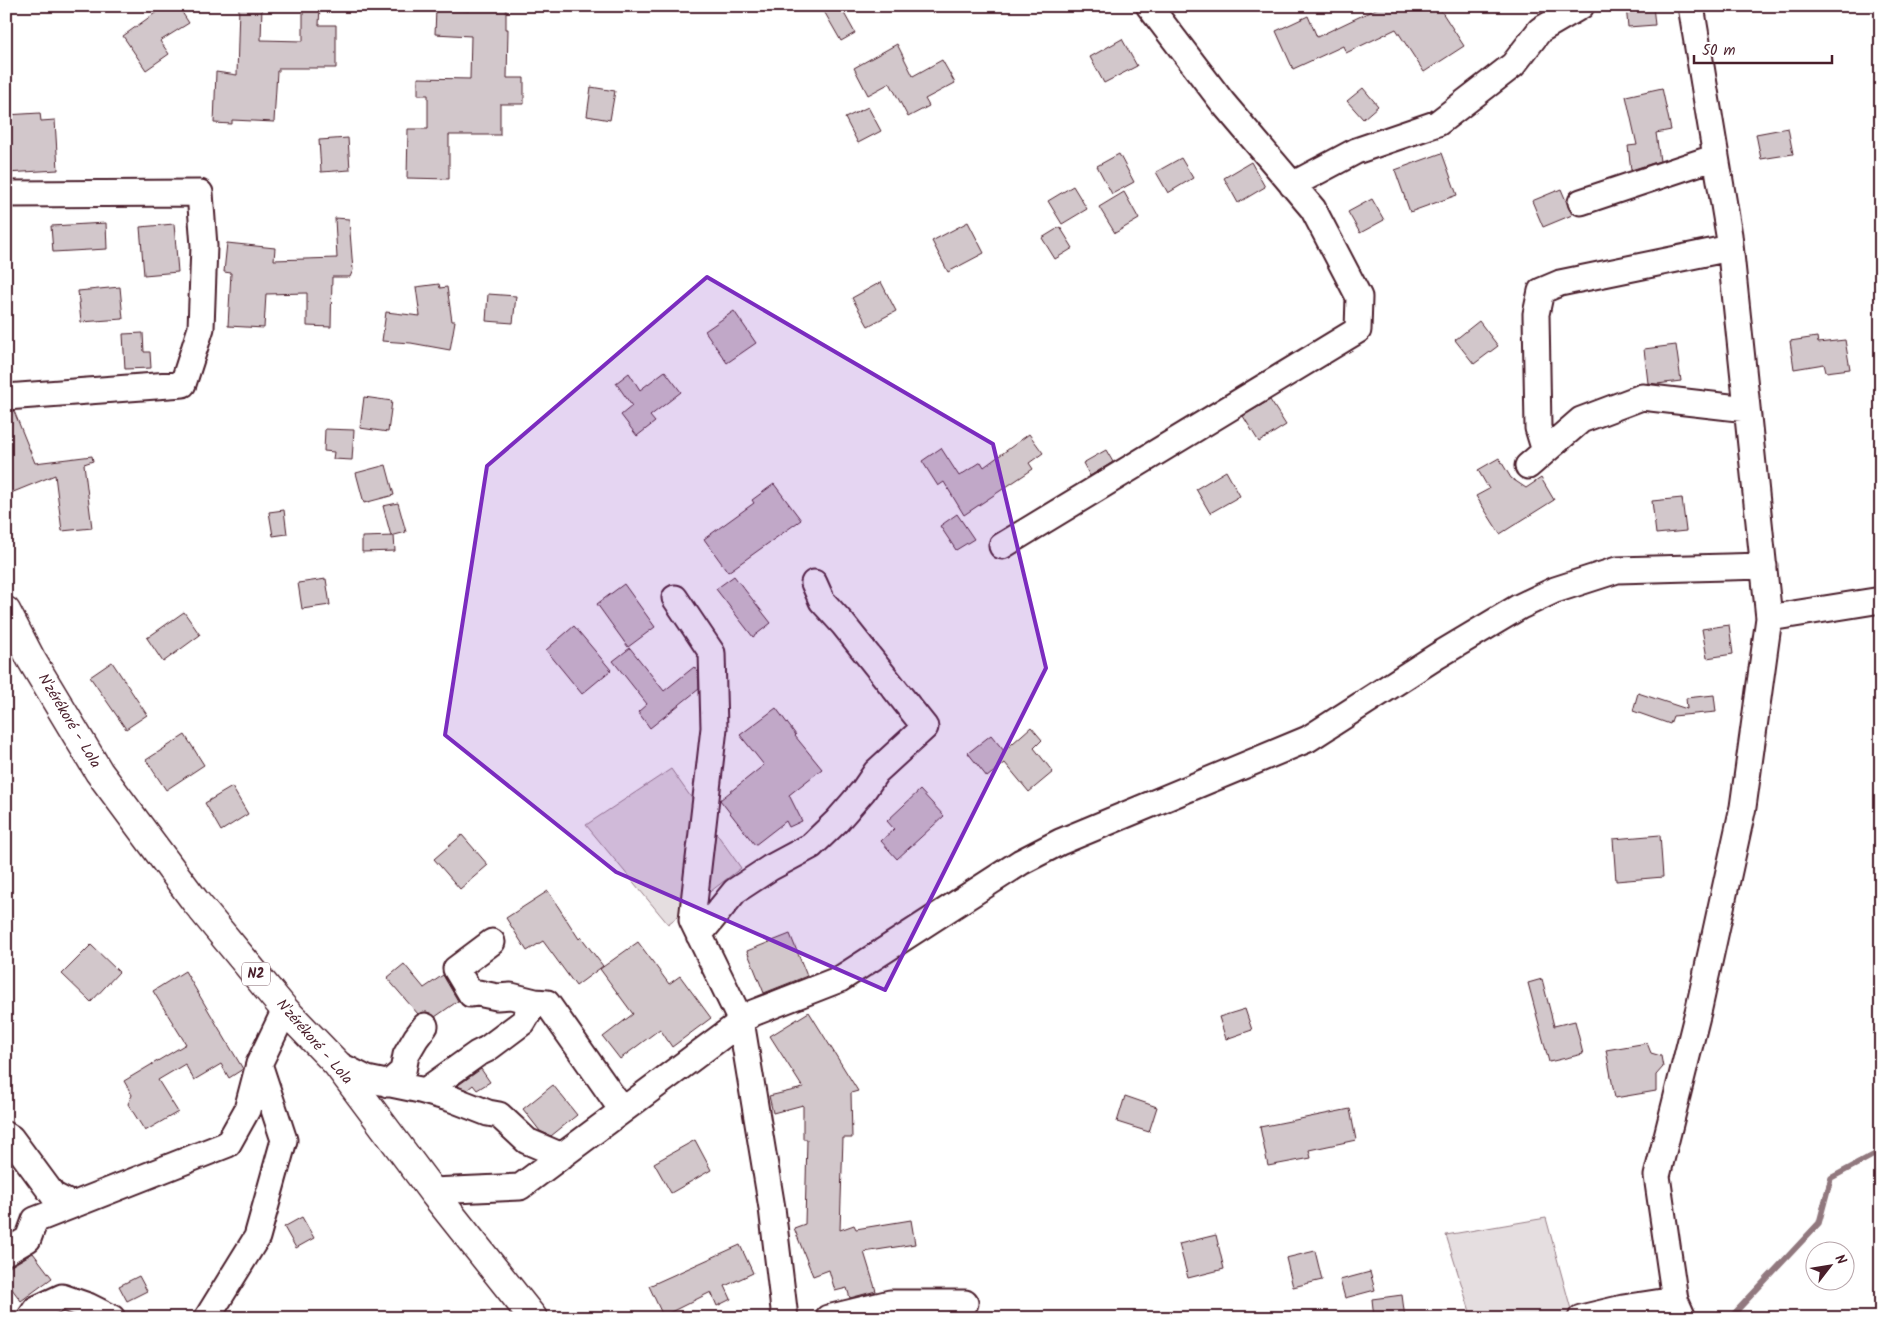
<svg xmlns="http://www.w3.org/2000/svg" width="1887" height="1324" font-family="Kalam,sans-serif">
<style>
.green{fill:#e5dee0;stroke:#987e86}
.lines{fill:none;stroke-linecap:round;stroke-linejoin:round}
.stream{stroke:#91787e;stroke-width:5.5}
.building{fill:#d2c7cb;stroke:#4a1f2b}
.minor-casing{stroke:#4a1f2b;stroke-width:29}
.highway-casing{stroke:#4a1f2b;stroke-width:31}
.minor{stroke:#fff;stroke-width:25}
.highway{stroke:#fff;stroke-width:28}
.marked{fill:#7b2cbf;fill-opacity:0.2;stroke:#7b2cbf;stroke-width:4;stroke-linejoin:round}
.labels{text-anchor:middle;dominant-baseline:central;stroke-width:5;stroke-linejoin:round;paint-order:stroke}
.shield{fill:#fff;stroke:#80626b;stroke-width:1}
.shield-label{font-size:14px;font-weight:bold;fill:#4a1f2b}
.street-label{font-size:15px;fill:#4a1f2b;stroke:#fff}
</style>
<rect width="100%" height="100%" fill="#fff"/>
<filter id="ink" filterUnits="userSpaceOnUse"><feTurbulence type="fractalNoise" baseFrequency=".02" numOctaves="2"/><feDisplacementMap in="SourceGraphic" scale="10" xChannelSelector="R" yChannelSelector="G"/><feConvolveMatrix kernelMatrix="1 2 1 2 8 2 1 2 1" color-interpolation-filters="sRGB"/></filter>
<g filter="url(#ink)">
<path class="green" d="M671,769L741,868L668,924L586,825Z
M1546,1218L1572,1313L1546,1318H1472L1446,1235Z"/>
<g class="lines">
<path class="stream" d="M1730,1318L1819,1223L1831,1178L1881,1151"/>
</g>
<path class="building" d="M165,6H178L189,23L160,41L169,54L146,70L123,36Z
M239,6H262L261,40L303,41V6H320L319,25H336V68H279V71H277L274,122L232,120V124L214,123L216,72L237,75Z
M469,6H506V29H508L507,78H524V104H500V135H449V179L407,178L408,129H428V95H418V78L470,79L471,36L435,34L436,9L469,11Z
M821,6H840L855,33L841,41Z
M1382,6H1438L1464,46L1424,72L1396,29L1346,53L1343,46L1293,69L1276,31L1308,16L1317,37Z
M1626,6H1653L1655,25L1628,27Z
M1122,39L1137,66L1104,83L1090,57Z
M897,44L913,76L942,60L955,83L925,99L929,106L908,117L890,83L868,95L854,68Z
M591,87L615,91L610,120L587,116Z
M1363,88L1378,106L1363,119L1347,101Z
M1662,88L1671,130L1656,133L1660,161L1631,170L1628,146L1637,145L1626,96Z
M868,107L881,131L858,143L845,118Z
M40,113L41,121L55,120L58,170L6,173V115Z
M1788,128L1793,154L1761,159L1756,134Z
M348,138L350,170L321,172L319,140Z
M1442,153L1457,195L1410,212L1395,170Z
M1119,154L1134,182L1112,194L1097,166Z
M1181,158L1193,178L1168,193L1156,172Z
M1251,162L1265,187L1238,203L1224,178Z
M1073,186L1087,209L1062,224L1048,201Z
M1561,189L1572,215L1543,227L1532,201Z
M1124,192L1139,219L1115,233L1099,207Z
M1372,199L1384,220L1360,233L1348,212Z
M335,218L349,219L353,270L350,277H332L331,327L307,326V293L266,294L264,328L228,326L231,273L224,272L227,243L275,248L274,260L337,258Z
M968,222L984,253L948,272L932,241Z
M106,223L107,249L53,252L51,226Z
M174,224L178,272L144,275L140,227Z
M1060,227L1073,248L1055,259L1042,238Z
M881,282L896,311L868,326L852,298Z
M439,284L440,288L447,287L452,321H455L450,350L411,343L382,341L386,312L420,316L416,287Z
M120,287L123,319L81,322L78,291Z
M488,294L516,296L513,323L486,321Z
M734,311L756,343L727,363L705,331Z
M1479,321L1498,346L1474,364L1455,340Z
M143,333L144,352H150L151,368L125,369L123,334Z
M1817,337L1818,343L1845,340L1850,369L1826,372L1824,364L1794,369L1790,341Z
M1676,345L1681,381L1657,384L1648,383L1644,349Z
M665,371L681,392L650,416L655,422L637,436L621,415L632,406L616,383L629,373L640,390Z
M364,397L392,401L388,432L360,428Z
M1270,400L1286,425L1259,442L1243,416Z
M6,411H14L35,463L92,456L93,461L84,464L92,528L62,531L55,475L6,495Z
M325,429L354,430L352,460L333,459L334,452L324,451Z
M1029,434L1043,453L1029,463L1033,469L964,515L944,482L938,486L922,461L941,448L959,476L981,462L984,467Z
M1106,450L1113,462L1090,476L1083,463Z
M1499,458L1511,478L1526,488L1541,478L1554,500L1500,534L1476,496L1489,489L1478,470Z
M386,465L394,495L364,503L356,473Z
M1226,471L1240,496L1210,513L1196,489Z
M774,484L801,520L728,572L704,539L754,503L752,500Z
M1682,498L1686,531L1656,534L1652,501Z
M398,503L406,532L391,536L383,506Z
M284,510L287,534L273,536L269,512Z
M957,514L974,539L956,550L940,526Z
M394,536L395,551L362,552V537Z
M734,576L771,623L753,637L716,589Z
M326,579L330,605L302,609L298,583Z
M624,584L655,627L628,647L597,604Z
M184,612L200,635L163,662L147,638Z
M1729,625L1733,654L1707,658L1702,629Z
M574,626L611,670L582,694L546,650Z
M630,648L664,691L694,667L698,672L699,689L650,728L638,712L647,704L613,661Z
M112,662L147,715L126,729L90,677Z
M1638,693L1687,709L1686,698L1714,695L1716,712L1673,716L1670,724L1633,711Z
M776,708L796,735L795,736L822,769L789,795L802,821L789,827L786,821L755,845L720,800L764,765L740,735Z
M1031,727L1042,740L1034,748L1053,772L1029,792L1005,763L987,777L968,753L991,735L1004,751Z
M185,735L204,765L166,790L146,760Z
M232,787L248,814L221,831L205,803Z
M920,790L944,816L897,859L881,841L894,829L887,821Z
M462,835L488,865L460,889L434,859Z
M1660,835L1663,877L1616,881L1613,839Z
M548,891L579,939L581,937L603,966L576,986L543,941L527,951L506,918Z
M790,934L807,976L764,993L747,951Z
M638,942L669,984L680,976L711,1018L672,1047L660,1029L620,1059L603,1037L633,1014L600,969Z
M91,945L119,972L91,1002L62,974Z
M404,964L424,988L443,975L458,1001L435,1017L427,1012L418,1014L387,978Z
M185,971L243,1069L229,1078L221,1064L194,1080L185,1064L158,1080L178,1112L145,1131L128,1104L132,1095L124,1081L186,1044L153,991Z
M1542,979L1554,1026L1575,1021L1583,1054L1549,1062L1528,983Z
M1245,1009L1252,1030L1226,1039L1219,1017Z
M809,1012L858,1091L851,1093L852,1138H843L840,1230L854,1225L856,1229L911,1220L915,1244L864,1252L876,1291L850,1298L847,1288L835,1291L829,1270L813,1276L794,1228L805,1224L807,1139H803V1105L773,1113L769,1096L803,1088L770,1036Z
M1647,1043L1651,1053L1661,1056L1663,1067L1656,1075V1091L1615,1098L1606,1050Z
M481,1069L490,1082L477,1090L473,1085L467,1090L457,1086Z
M553,1085L577,1115L551,1136L540,1131L523,1109Z
M1125,1096L1157,1107L1149,1132L1117,1122Z
M1350,1109L1356,1140L1309,1150L1311,1158L1268,1166L1260,1127Z
M695,1140L711,1170L671,1193L654,1163Z
M302,1217L314,1238L296,1248L284,1227Z
M1216,1235L1224,1269L1188,1278L1179,1244Z
M740,1245L753,1273L725,1286L731,1299L717,1306L711,1292L663,1316L649,1286Z
M1315,1251L1322,1280L1293,1287L1286,1258Z
M33,1253L52,1278L21,1301L6,1281V1269Z
M1370,1272L1375,1290L1345,1298L1340,1280Z
M139,1276L147,1291L127,1301L119,1286Z
M1402,1295L1405,1318H1374L1372,1299Z"/>
<g class="lines">
<g class="minor-casing">
<path id="minor" d="M1292,185L1356,151L1438,123L1513,65L1540,30L1581,6
M6,194L200,193L204,246L201,328L183,384L6,397
M1581,202L1716,157
M1545,451L1538,428L1536,314L1541,291L1560,283L1730,248
M1528,466L1581,420L1642,397L1747,409
M1002,546L1358,330L1359,297L1313,209L1223,103L1149,6
M675,598L712,653L714,728L692,920L741,1021L772,1208L785,1318
M1769,618L1881,600
M699,935L735,891L770,868L811,846L837,821L863,791L876,772L925,727L843,624L822,601L814,583
M535,1002L547,1003L622,1110
M337,1064L367,1079L420,1090L452,1099L488,1113L499,1115L527,1141L562,1156
M388,1084L403,1071L406,1055L416,1038L425,1026
M425,1091L477,1054L487,1049L523,1022L535,1002L511,996L497,997L478,993L471,994L456,969L492,942
M6,1135L11,1138L53,1195L72,1205
M432,1191L520,1187L753,1013L840,979L1021,862L1060,842L1308,739L1437,656L1519,607L1555,590L1617,570L1764,566
M6,1252L28,1239L35,1220L228,1144L247,1110L259,1064
M30,1318L36,1309L62,1297L88,1306L112,1318
M207,1318L257,1237L284,1140L259,1064L285,1010
M828,1318L890,1303H965
M1581,1318L1623,1308L1675,1300
M1683,1318L1675,1300L1657,1176L1699,1008L1743,807L1769,618L1729,235L1691,6"/>
</g>
<g class="highway-casing">
<path id="highway" d="M6,611L31,659L99,772L195,901L285,1010L337,1064L432,1191L533,1318"/>
</g>
<use href="#minor" class="minor"/>
<use href="#highway" class="highway"/>
</g>
</g>
<path class="marked" d="M707,277L993,444L1046,668L885,990L616,872L445,735L487,466Z"/>
<g class="labels">
<rect class="shield" x="242" y="962.5" width="28" height="23" rx="4"/>
<g class="shield-label">
<text x="256" y="974">N2</text>
</g>
<g class="street-label">
<text transform="translate(69 721) rotate(59)">N'zérékoré - Lola</text>
<text transform="translate(314 1042) rotate(49)">N'zérékoré - Lola</text>
</g>
</g>
<rect width="1887" height="1324" fill="none" stroke="#fff" stroke-width="25"/>
<rect x="12" y="12" width="1862" height="1299" fill="none" stroke="#4a1f2b" stroke-width="2" filter="url(#ink)"/>
<g transform="translate(1830 1266) rotate(59)"><circle r="24" fill="#ffffff" stroke="#b7a5aa"/>
<path d="M0-4L9 19L0 12L-9 19Z" fill="#4a1f2b"/>
<text y="-8" font-size="14" font-weight="bold" text-anchor="middle" fill="#4a1f2b">N</text>
</g>
<path d="M1694 55v8h138v-8" fill="none" stroke="#4a1f2b" stroke-width="2.5"/>
<text x="1702" y="55" font-size="15" fill="#4a1f2b" stroke="#ffffff" stroke-width="4" paint-order="stroke">50 m</text>
</svg>
